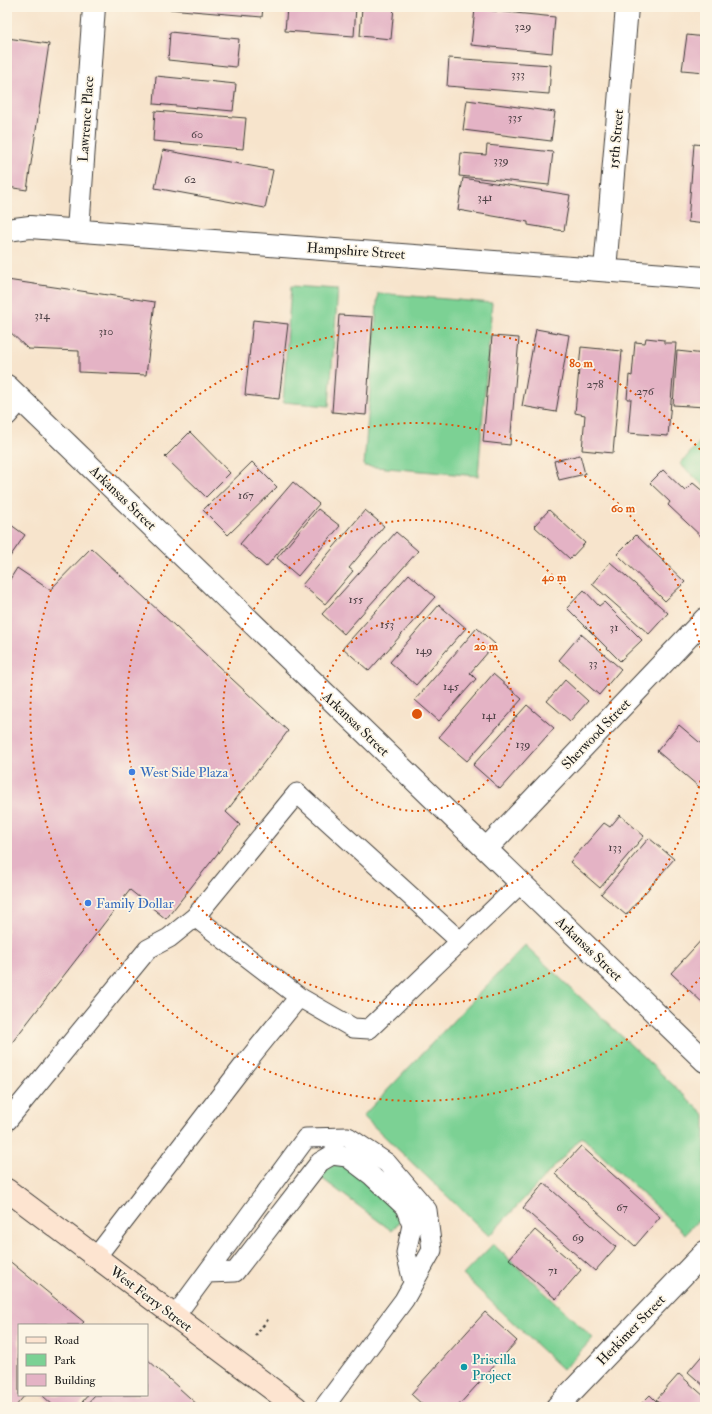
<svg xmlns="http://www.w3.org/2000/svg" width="712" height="1414" font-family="'IM FELL Double Pica',serif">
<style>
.green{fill:#7bd194;stroke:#4c7658}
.building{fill:#e4b3c5}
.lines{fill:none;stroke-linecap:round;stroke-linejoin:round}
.lane-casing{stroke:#3d3a36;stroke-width:21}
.street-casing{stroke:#3d3a36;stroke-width:24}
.secondary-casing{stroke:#3d3a36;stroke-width:24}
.path{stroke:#3d3a36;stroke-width:2.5;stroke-dasharray:3 3;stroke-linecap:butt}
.lane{stroke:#fff;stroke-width:19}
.street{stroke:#fff;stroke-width:22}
.secondary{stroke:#fde4d0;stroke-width:22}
.ring{fill:none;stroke:#de560d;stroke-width:2;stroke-dasharray:2 4}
.shop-dot{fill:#3f7fe0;stroke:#fcf5e5;stroke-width:1.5}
.culture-dot{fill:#0f9aa8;stroke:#fcf5e5;stroke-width:1.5}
.labels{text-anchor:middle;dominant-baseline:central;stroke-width:3.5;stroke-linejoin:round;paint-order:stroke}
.number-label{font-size:12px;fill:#4e4246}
.street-label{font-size:14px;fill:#1c1c1c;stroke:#fcf5e5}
.shop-label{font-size:14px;fill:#366cbe;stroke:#fcf5e5;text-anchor:start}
.culture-label{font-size:14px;fill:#0d838f;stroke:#fcf5e5;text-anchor:start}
.centre{fill:#de560d;stroke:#fcf5e5;stroke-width:2}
.ring-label{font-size:12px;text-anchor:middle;font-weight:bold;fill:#de560d;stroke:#fcf5e5;stroke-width:3.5;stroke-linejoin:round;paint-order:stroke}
</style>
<rect width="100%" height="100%" fill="#fcf5e5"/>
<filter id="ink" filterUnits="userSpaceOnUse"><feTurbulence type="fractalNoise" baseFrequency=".025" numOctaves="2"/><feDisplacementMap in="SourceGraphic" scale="8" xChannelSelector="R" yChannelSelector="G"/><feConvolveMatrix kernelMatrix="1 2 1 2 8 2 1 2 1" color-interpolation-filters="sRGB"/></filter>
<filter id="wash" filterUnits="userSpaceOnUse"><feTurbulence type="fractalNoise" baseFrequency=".012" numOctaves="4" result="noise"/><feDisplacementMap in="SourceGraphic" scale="16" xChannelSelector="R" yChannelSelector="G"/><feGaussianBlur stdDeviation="0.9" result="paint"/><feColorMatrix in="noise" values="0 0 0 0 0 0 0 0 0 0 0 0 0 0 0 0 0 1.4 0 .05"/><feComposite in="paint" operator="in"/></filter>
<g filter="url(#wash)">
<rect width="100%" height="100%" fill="#f7e4cc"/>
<path class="green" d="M291,286L338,289L329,406L283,402Z
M378,293L492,303L478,476L364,466Z
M705,436V487L680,464Z
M525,945L705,1115V1213L685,1234L582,1137L489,1236L363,1116Z
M339,1164L347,1166L387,1201L401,1219L392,1231L320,1177L329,1166Z
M493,1244L593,1338L563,1370L463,1275Z"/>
<g id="blocks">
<path class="building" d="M169,7H263L262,17L169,9Z
M287,7H356L354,36L285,31Z
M362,7H394L391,39L360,36Z
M475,9L555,17L552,53L471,45Z
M170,32L239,39L236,67L168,60Z
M687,35L705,37V72L682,70Z
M7,38L49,44L27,190L7,187Z
M449,58L551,65L549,94L447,86Z
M156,76L236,84L233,111L154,104Z
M467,100L555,112L551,141L463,130Z
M155,111L246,118L243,149L153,141Z
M694,144L705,145V224L688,222Z
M487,145L553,152L549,185L459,176L461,153L486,155Z
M163,150L273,170L265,208L155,188Z
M463,178L570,195L564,231L528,225V222L458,210Z
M7,280L155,302L146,375L79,372V351L28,349L7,329Z
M339,315L373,317L366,415L332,412Z
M253,320L288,324L279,399L245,395Z
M536,329L569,335L556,412L522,406Z
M492,336L519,338L510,445L483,442Z
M646,338L664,340V343H676L668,436L628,433L631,399H627L629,375L632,376L635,342L645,343Z
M581,347L622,351L613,453L582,450L585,415L575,413Z
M677,351L705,354V407L673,405Z
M190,432L230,473L206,497L165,457Z
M580,455L585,474L559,480L554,461Z
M252,462L277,487L228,535L203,510Z
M663,470L685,491L693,483L705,493V540L668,505L670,502L650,483Z
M293,482L319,504L266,567L240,544Z
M318,509L340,526L298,576L277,558Z
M365,510L384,526L349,568L353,571L325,604L302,585Z
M549,510L585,543L570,559L534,526Z
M7,522L25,535L7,561Z
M396,532L418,551L344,634L322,614Z
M636,535L685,582L665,601L617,554Z
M91,548L288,731L226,812L240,825L166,919L130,890L7,1049V584L17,568L50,590Z
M610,562L668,613L649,634L592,584Z
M409,574L435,597L369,671L343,648Z
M584,590L599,606L604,602L642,640L620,661L567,608Z
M439,605L466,628L416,685L390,662Z
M477,628L495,644L470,673L476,679L439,721L415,700Z
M581,634L621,669L599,695L559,660Z
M493,674L522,699L467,761L439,737Z
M565,680L588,701L570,721L547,701Z
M527,705L554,728L500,789L473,765Z
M679,725L705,747V792L657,751Z
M620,815L644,836L600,888L570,862L604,823L610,827Z
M649,838L674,859L626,915L601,894Z
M705,936V1005L671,973Z
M581,1146L660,1217L635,1246L555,1174Z
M544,1183L616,1247L595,1271L523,1208Z
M535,1230L581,1270L556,1299L509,1259Z
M7,1259L84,1322L81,1325H19V1395H25L15,1407H7Z
M485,1312L517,1341L457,1407H425L411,1394Z
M705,1352V1387L688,1372Z
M147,1359L200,1407H84L95,1395H147Z
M679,1374L705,1397V1407H665L656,1400Z
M44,1395H88L78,1407H55L43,1396Z
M650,1395L662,1407H638Z"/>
</g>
</g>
<g filter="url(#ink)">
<use href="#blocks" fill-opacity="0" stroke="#3d3a36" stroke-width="1"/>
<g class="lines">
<g class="lane-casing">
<path id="lane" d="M7,416L21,400
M461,942L297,793L195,917L299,997L353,1028L369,1029L521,883
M7,1121L148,949L169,938L195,917
M96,1257L244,1065L299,997
M207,1273L235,1272L320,1162L332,1155L347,1157L372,1176L405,1207L412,1225L406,1253L413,1282
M175,1316L306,1138L348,1137L387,1163L427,1210L432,1250L404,1300L324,1407"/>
</g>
<g class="street-casing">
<path id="street" d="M7,230L30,227L705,278
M78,230L94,7
M605,270L627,7
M7,386L705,1061
M486,849L705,619
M557,1407L705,1252"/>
</g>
<g class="secondary-casing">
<path id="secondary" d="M7,1190L296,1407"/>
</g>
<path class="path" d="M255,1336L269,1318"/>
<use href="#lane" class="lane"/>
<use href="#street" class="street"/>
<use href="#secondary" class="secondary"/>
</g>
</g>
<g class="ring">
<circle cx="417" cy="714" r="97"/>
<circle cx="417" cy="714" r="194"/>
<path d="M705 757A291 291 0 1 1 705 671"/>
<path d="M705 973A387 387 0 1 1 705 455"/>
</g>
<g class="shop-dot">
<circle cx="132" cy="772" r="4"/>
<circle cx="88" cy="903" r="4"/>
</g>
<circle class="culture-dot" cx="464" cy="1367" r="4"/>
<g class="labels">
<g class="number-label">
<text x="523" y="26">329</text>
<text x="518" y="74">333</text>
<text x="515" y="117">335</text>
<text x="197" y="134">60</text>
<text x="501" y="160">339</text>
<text x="190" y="179">62</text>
<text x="485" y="197">341</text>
<text x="42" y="315">314</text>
<text x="106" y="331">310</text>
<text x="595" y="384">278</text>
<text x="645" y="391">276</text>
<text x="246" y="495">167</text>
<text x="356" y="599">155</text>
<text x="387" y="624">153</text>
<text x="614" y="627">31</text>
<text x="424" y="650">149</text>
<text x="593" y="663">33</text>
<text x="451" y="686">145</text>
<text x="489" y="715">141</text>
<text x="523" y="744">139</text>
<text x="615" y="847">133</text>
<text x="622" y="1207">67</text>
<text x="578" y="1237">69</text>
<text x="553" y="1270">71</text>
</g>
<g class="street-label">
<text transform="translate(86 119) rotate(-86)">Lawrence Place</text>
<text transform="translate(616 139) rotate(-85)">15th Street</text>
<text transform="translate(356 251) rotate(4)">Hampshire Street</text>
<text transform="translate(123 498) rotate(44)">Arkansas Street</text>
<text transform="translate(356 724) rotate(44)">Arkansas Street</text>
<text transform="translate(596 734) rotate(-46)">Sherwood Street</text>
<text transform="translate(589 949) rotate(44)">Arkansas Street</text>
<text transform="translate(151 1299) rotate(37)">West Ferry Street</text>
<text transform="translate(631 1330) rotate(-46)">Herkimer Street</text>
</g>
<g class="shop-label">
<text x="140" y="772">West Side Plaza</text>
<text x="96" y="903">Family Dollar</text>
</g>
<g class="culture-label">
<text x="472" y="1359">Priscilla<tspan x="472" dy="16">Project</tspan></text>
</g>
</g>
<circle cx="417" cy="714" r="6" class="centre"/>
<g class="ring-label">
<text x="581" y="367">80 m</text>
<text x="623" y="512">60 m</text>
<text x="554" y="581">40 m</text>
<text x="486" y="650">20 m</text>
</g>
<rect width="712" height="1414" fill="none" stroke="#fcf5e5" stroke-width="24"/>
<rect x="18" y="1324" width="130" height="72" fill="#fcf5e5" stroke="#a29e95"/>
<rect x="26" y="1337" width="20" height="6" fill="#fde4d0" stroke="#a29e95"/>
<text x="54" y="1344" font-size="12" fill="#1c1c1c">Road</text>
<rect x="26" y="1354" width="20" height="12" fill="#7bd194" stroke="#a29e95"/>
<text x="54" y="1364" font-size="12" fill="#1c1c1c">Park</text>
<rect x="26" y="1374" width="20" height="12" fill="#e4b3c5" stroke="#a29e95"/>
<text x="54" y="1384" font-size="12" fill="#1c1c1c">Building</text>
</svg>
